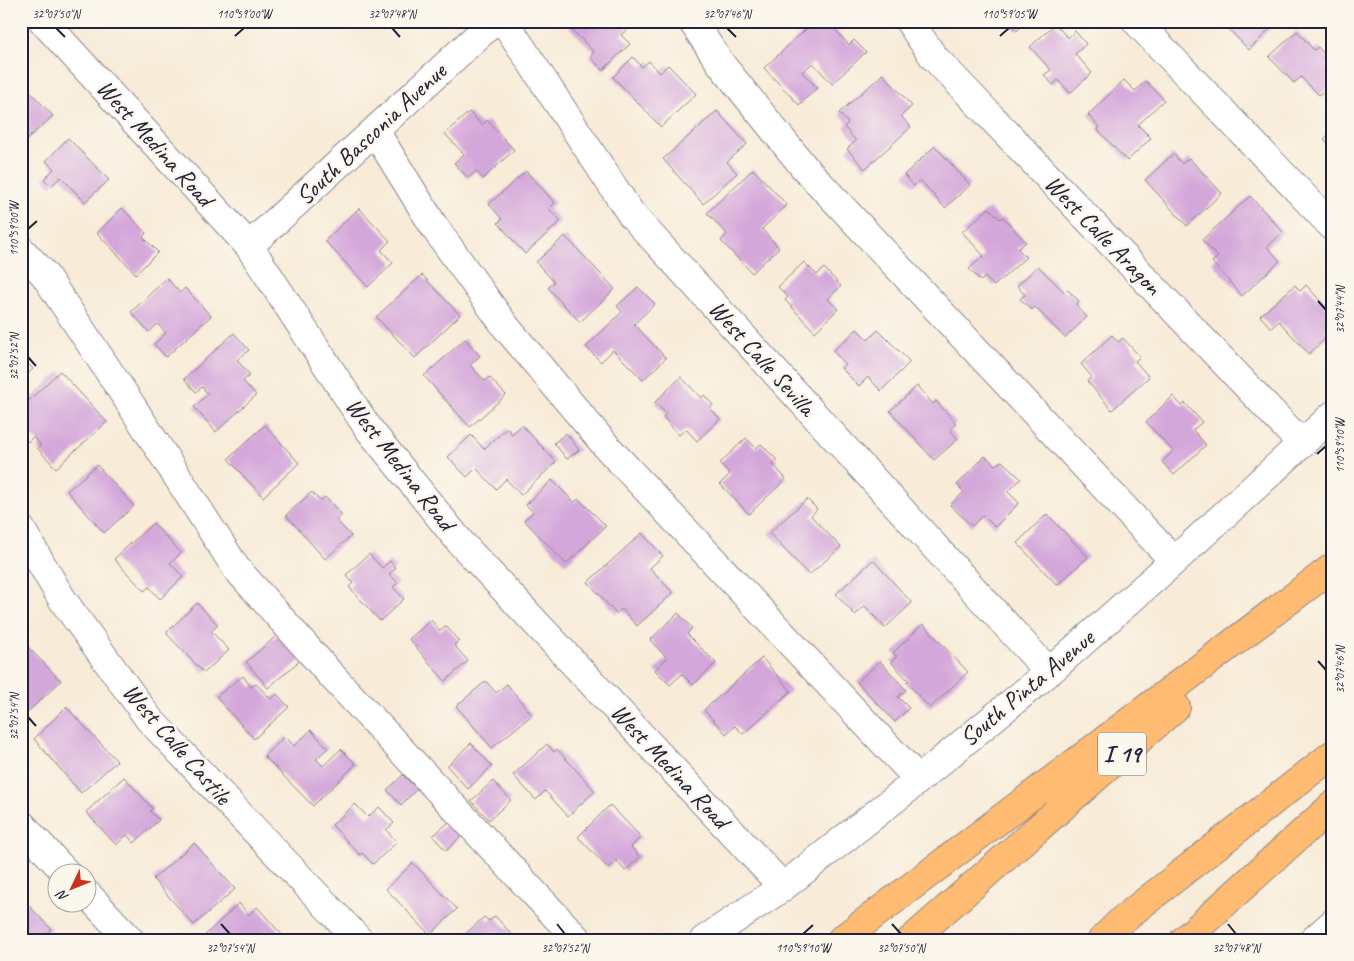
<svg xmlns="http://www.w3.org/2000/svg" width="1354" height="961" font-family="Caveat,sans-serif">
<style>
.building{fill:#d4a7da}
.lines{fill:none;stroke-linecap:round;stroke-linejoin:round}
.minor-casing{stroke:#8d868a;stroke-width:30}
.highway-casing{stroke:#8d868a;stroke-width:30}
.minor{stroke:#fff;stroke-width:28}
.highway{stroke:#ffbb71;stroke-width:28}
.ticks{fill:none;stroke:#22223b;stroke-width:2}
.labels{text-anchor:middle;dominant-baseline:central;stroke-width:5;stroke-linejoin:round;paint-order:stroke}
.shield{fill:#fbf7ec;stroke:#636270;stroke-width:1}
.shield-label{font-size:24px;font-weight:bold;fill:#22223b}
.street-label{font-size:25px;fill:#22223b;stroke:#fbf7ec}
.neatline{fill:none;stroke:#22223b;stroke-width:2}
.ticks-label{font-size:12px;text-anchor:middle;fill:#22223b}
</style>
<rect width="100%" height="100%" fill="#fbf7ec"/>
<filter id="ink" filterUnits="userSpaceOnUse"><feTurbulence type="fractalNoise" baseFrequency=".02" numOctaves="2"/><feDisplacementMap in="SourceGraphic" scale="10" xChannelSelector="R" yChannelSelector="G"/><feConvolveMatrix kernelMatrix="1 2 1 2 8 2 1 2 1" color-interpolation-filters="sRGB"/></filter>
<filter id="wash" filterUnits="userSpaceOnUse"><feTurbulence type="fractalNoise" baseFrequency=".0096" numOctaves="4" result="noise"/><feDisplacementMap in="SourceGraphic" scale="20" xChannelSelector="R" yChannelSelector="G"/><feGaussianBlur stdDeviation="1.12" result="paint"/><feColorMatrix in="noise" values="0 0 0 0 0 0 0 0 0 0 0 0 0 0 0 0 0 1.4 0 .05"/><feComposite in="paint" operator="in"/></filter>
<g filter="url(#wash)">
<rect width="100%" height="100%" fill="#f8ebd8"/>
<g id="blocks">
<path class="building" d="M569,21H620L628,29L621,35L630,44L603,70L590,57L594,52L566,24Z
M815,21H838L833,27L849,45L854,40L866,52L832,84L813,63L802,72L817,88L799,105L764,68Z
M1007,21H1027L1017,31Z
M1221,21H1278L1249,50Z
M1055,24L1068,38L1075,31L1086,44L1075,54L1092,73L1070,93L1058,80L1053,85L1044,75L1051,70L1030,47Z
M1297,31L1314,50L1318,47L1331,62L1326,66L1333,73V83L1319,95L1301,77L1294,83L1269,57Z
M633,57L642,67L649,61L660,73L668,65L696,94L661,127L613,77Z
M883,74L912,106L901,116L911,127L865,169L847,149L856,141L844,127L848,123L839,113Z
M1124,80L1135,91L1146,81L1164,100L1138,125L1151,138L1127,161L1097,129L1099,127L1088,115Z
M21,82L53,116L21,145Z
M717,111L747,144L727,162L737,173L703,204L663,159Z
M469,112L482,125L487,120L514,150L483,179L476,171L468,178L454,163L464,154L445,134Z
M1333,130V149L1324,139Z
M68,138L109,180L85,202L61,177L51,186L44,179L54,169L46,161Z
M935,146L970,185L945,208L920,180L914,186L904,175Z
M1173,154L1182,164L1189,158L1222,193L1187,226L1145,180Z
M753,169L787,205L762,229L779,248L752,273L721,241L727,234L707,213Z
M526,171L555,203L549,209L561,221L525,254L498,223L502,219L489,204Z
M1250,196L1283,232L1267,247L1280,261L1242,296L1212,262L1218,257L1202,240Z
M122,208L146,233L143,237L158,252L136,274L97,233Z
M359,208L390,241L381,250L393,263L368,287L325,241Z
M989,208L1000,219L1003,217L1026,242L1018,249L1026,257L994,286L985,277L981,281L969,269L984,256L962,232Z
M565,236L615,289L580,322L548,288L554,282L536,262Z
M804,262L817,275L824,268L841,286L828,299L838,309L815,332L785,300L788,297L778,287Z
M1038,266L1065,293L1068,290L1079,301L1076,305L1087,317L1065,338L1035,307L1032,310L1020,299L1025,295L1017,286Z
M422,275L460,315L415,358L376,317Z
M167,278L180,293L185,288L211,316L166,357L154,344L166,333L158,324L149,332L131,312Z
M1295,285L1300,291L1306,285L1333,315V321L1325,329L1330,334L1309,354L1279,321L1271,328L1260,316Z
M638,287L655,304L634,324L666,358L643,380L613,350L601,362L586,347L622,312L617,306Z
M857,329L868,340L878,330L910,362L881,391L868,377L859,386L841,368L845,364L833,351Z
M234,333L249,350L237,360L250,375L243,381L256,395L216,432L194,407L208,394L202,387L196,392L184,379Z
M1112,335L1118,342L1123,338L1140,357L1135,361L1149,377L1112,410L1087,381L1092,377L1081,364Z
M465,339L480,356L470,365L485,381L489,377L506,395L470,427L424,376Z
M21,356L33,369L21,380Z
M60,371L107,422L56,468L37,448L41,445L33,437L28,442L21,435V408Z
M681,377L701,398L704,395L713,405L710,408L720,419L697,441L686,429L679,435L663,417L666,414L655,402Z
M917,386L933,404L936,401L956,423L950,430L958,439L934,460L890,411Z
M1173,396L1182,406L1185,403L1202,422L1193,430L1206,445L1174,475L1162,462L1173,451L1146,422Z
M265,425L299,463L263,497L228,459Z
M522,425L556,462L521,495L506,479L496,489L476,468L467,477L448,457L471,435L484,449L507,428L512,434Z
M566,433L579,450L567,459L554,443Z
M746,438L756,448L761,444L777,460L773,464L786,479L749,514L720,484L730,474L720,463Z
M985,456L995,465L1002,461L1021,479L1008,492L1019,503L995,527L983,515L972,526L950,505L964,492L957,485Z
M97,465L134,506L104,533L67,491Z
M552,480L574,502L579,499L606,526L566,564L524,520L533,512L526,505Z
M312,492L320,501L325,497L342,515L336,520L351,536L325,559L286,515Z
M807,499L817,509L811,516L841,547L809,575L769,533Z
M1047,514L1088,557L1057,585L1017,543Z
M153,523L181,553L170,563L183,577L160,599L149,587L144,591L114,559Z
M642,533L663,556L650,568L673,593L637,626L622,609L616,614L588,582Z
M369,554L382,568L390,561L396,568L389,574L398,583L393,587L404,599L380,621L349,587L353,583L346,575Z
M873,560L912,603L885,628L865,606L855,615L836,594Z
M197,603L218,625L211,631L229,650L204,673L166,633Z
M678,613L692,628L687,634L716,663L693,685L682,674L670,685L655,670L667,658L650,640Z
M431,620L440,631L446,626L459,641L454,645L468,661L445,681L409,639Z
M923,624L968,672L930,708L906,682L909,681L891,662L897,656L893,653Z
M281,632L304,657L268,688L246,662Z
M21,640L61,681L21,718Z
M762,658L791,691L743,734L735,726L726,734L704,710Z
M880,661L906,690L898,697L909,708L895,722L857,682Z
M243,676L251,687L256,684L271,699L277,694L289,707L254,739L216,697Z
M486,681L496,693L507,684L532,715L492,748L456,706Z
M66,707L117,761L81,793L34,739Z
M311,730L328,748L316,759L323,766L341,749L356,764L313,806L264,756L285,736L294,746Z
M471,743L492,766L468,789L447,766Z
M547,744L554,752L557,749L595,791L568,816L545,791L536,800L513,775Z
M403,775L417,789L401,805L387,790Z
M124,777L153,809L150,811L159,820L134,843L127,835L116,845L86,812Z
M493,781L511,800L489,820L471,801Z
M355,804L368,817L379,807L394,823L386,830L397,842L373,864L362,853L360,855L332,825Z
M610,805L641,837L631,847L640,857L625,871L616,860L608,868L578,837Z
M450,821L462,835L446,851L433,836Z
M194,843L235,889L194,925L153,879Z
M413,863L457,909L430,935L386,889Z
M21,897L51,929L40,940H21Z
M239,903L249,915L257,907L284,937L281,940H200Z
M495,916L517,940H459L484,917L489,921Z"/>
</g>
</g>
<g filter="url(#ink)">
<use href="#blocks" fill-opacity="0" stroke="#8d868a" stroke-width="1"/>
<g class="lines">
<g class="minor-casing">
<path id="minor" d="M43,21L249,246L368,428L461,543L783,887
M504,21L631,214L1049,672
M692,21L721,64L804,167L1174,561
M909,21L933,56L1302,444
M1136,21L1333,227
M375,131L435,228L506,327L607,447L918,779
M249,246L494,21
M21,250L44,274L124,394L236,568L332,676L578,940
M21,529L62,599L149,719L359,940
M21,824L67,874
M88,895L130,940
M704,940L783,887L906,790L1049,672L1174,561L1333,415
M1314,940L1333,923"/>
</g>
<g class="highway-casing">
<path id="highway" d="M841,940L1333,567
M911,940L1176,707
M1102,940L1122,920L1333,754
M1184,940L1333,805"/>
</g>
<use href="#minor" class="minor"/>
<use href="#highway" class="highway"/>
</g>
</g>
<path class="ticks" d="M56,28L65,37M392,28L400,37M727,28L736,37M235,36L244,28M1000,36L1009,28M28,229L37,221M1318,301L1326,310M28,357L36,366M1317,454L1326,446M1318,661L1326,670M28,717L36,726M221,924L230,934M557,924L565,934M892,924L901,934M1228,924L1236,934M803,934L813,925"/>
<g class="labels">
<rect class="shield" x="1098" y="732.5" width="48" height="43" rx="4"/>
<g class="shield-label">
<text x="1122" y="754">I 19</text>
</g>
<g class="street-label">
<text transform="translate(371 134) rotate(-43)">South Basconia Avenue</text>
<text transform="translate(155 143) rotate(48)">West Medina Road</text>
<text transform="translate(1103 235) rotate(46)">West Calle Aragon</text>
<text transform="translate(762 358) rotate(48)">West Calle Sevilla</text>
<text transform="translate(400 464) rotate(52)">West Medina Road</text>
<text transform="translate(1027 688) rotate(-40)">South Pinta Avenue</text>
<text transform="translate(177 744) rotate(49)">West Calle Castile</text>
<text transform="translate(670 766) rotate(47)">West Medina Road</text>
</g>
</g>
<rect width="1354" height="961" fill="none" stroke="#fbf7ec" stroke-width="55"/>
<g transform="translate(72 888) rotate(227)"><circle r="24" fill="#fbf7ec" stroke="#a4a2a5"/>
<path d="M0-4L9 19L0 12L-9 19Z" fill="#c8321e"/>
<text y="-8" font-size="14" font-weight="bold" text-anchor="middle" fill="#22223b">N</text>
</g>
<rect x="28" y="28" width="1298" height="906" class="neatline"/>
<g class="ticks-label">
<text x="56" y="18">32°07'50"N</text>
<text x="244" y="18">110°59'00"W</text>
<text x="392" y="18">32°07'48"N</text>
<text x="727" y="18">32°07'46"N</text>
<text x="1009" y="18">110°59'05"W</text>
<text transform="translate(14 229) rotate(-90)" y="4">110°59'00"W</text>
<text transform="translate(1340 310) rotate(-90)" y="4">32°07'44"N</text>
<text transform="translate(14 357) rotate(-90)" y="4">32°07'52"N</text>
<text transform="translate(1340 446) rotate(-90)" y="4">110°59'10"W</text>
<text transform="translate(1340 670) rotate(-90)" y="4">32°07'46"N</text>
<text transform="translate(14 717) rotate(-90)" y="4">32°07'54"N</text>
<text x="230" y="952">32°07'54"N</text>
<text x="565" y="952">32°07'52"N</text>
<text x="803" y="952">110°59'10"W</text>
<text x="901" y="952">32°07'50"N</text>
<text x="1236" y="952">32°07'48"N</text>
</g>
</svg>
